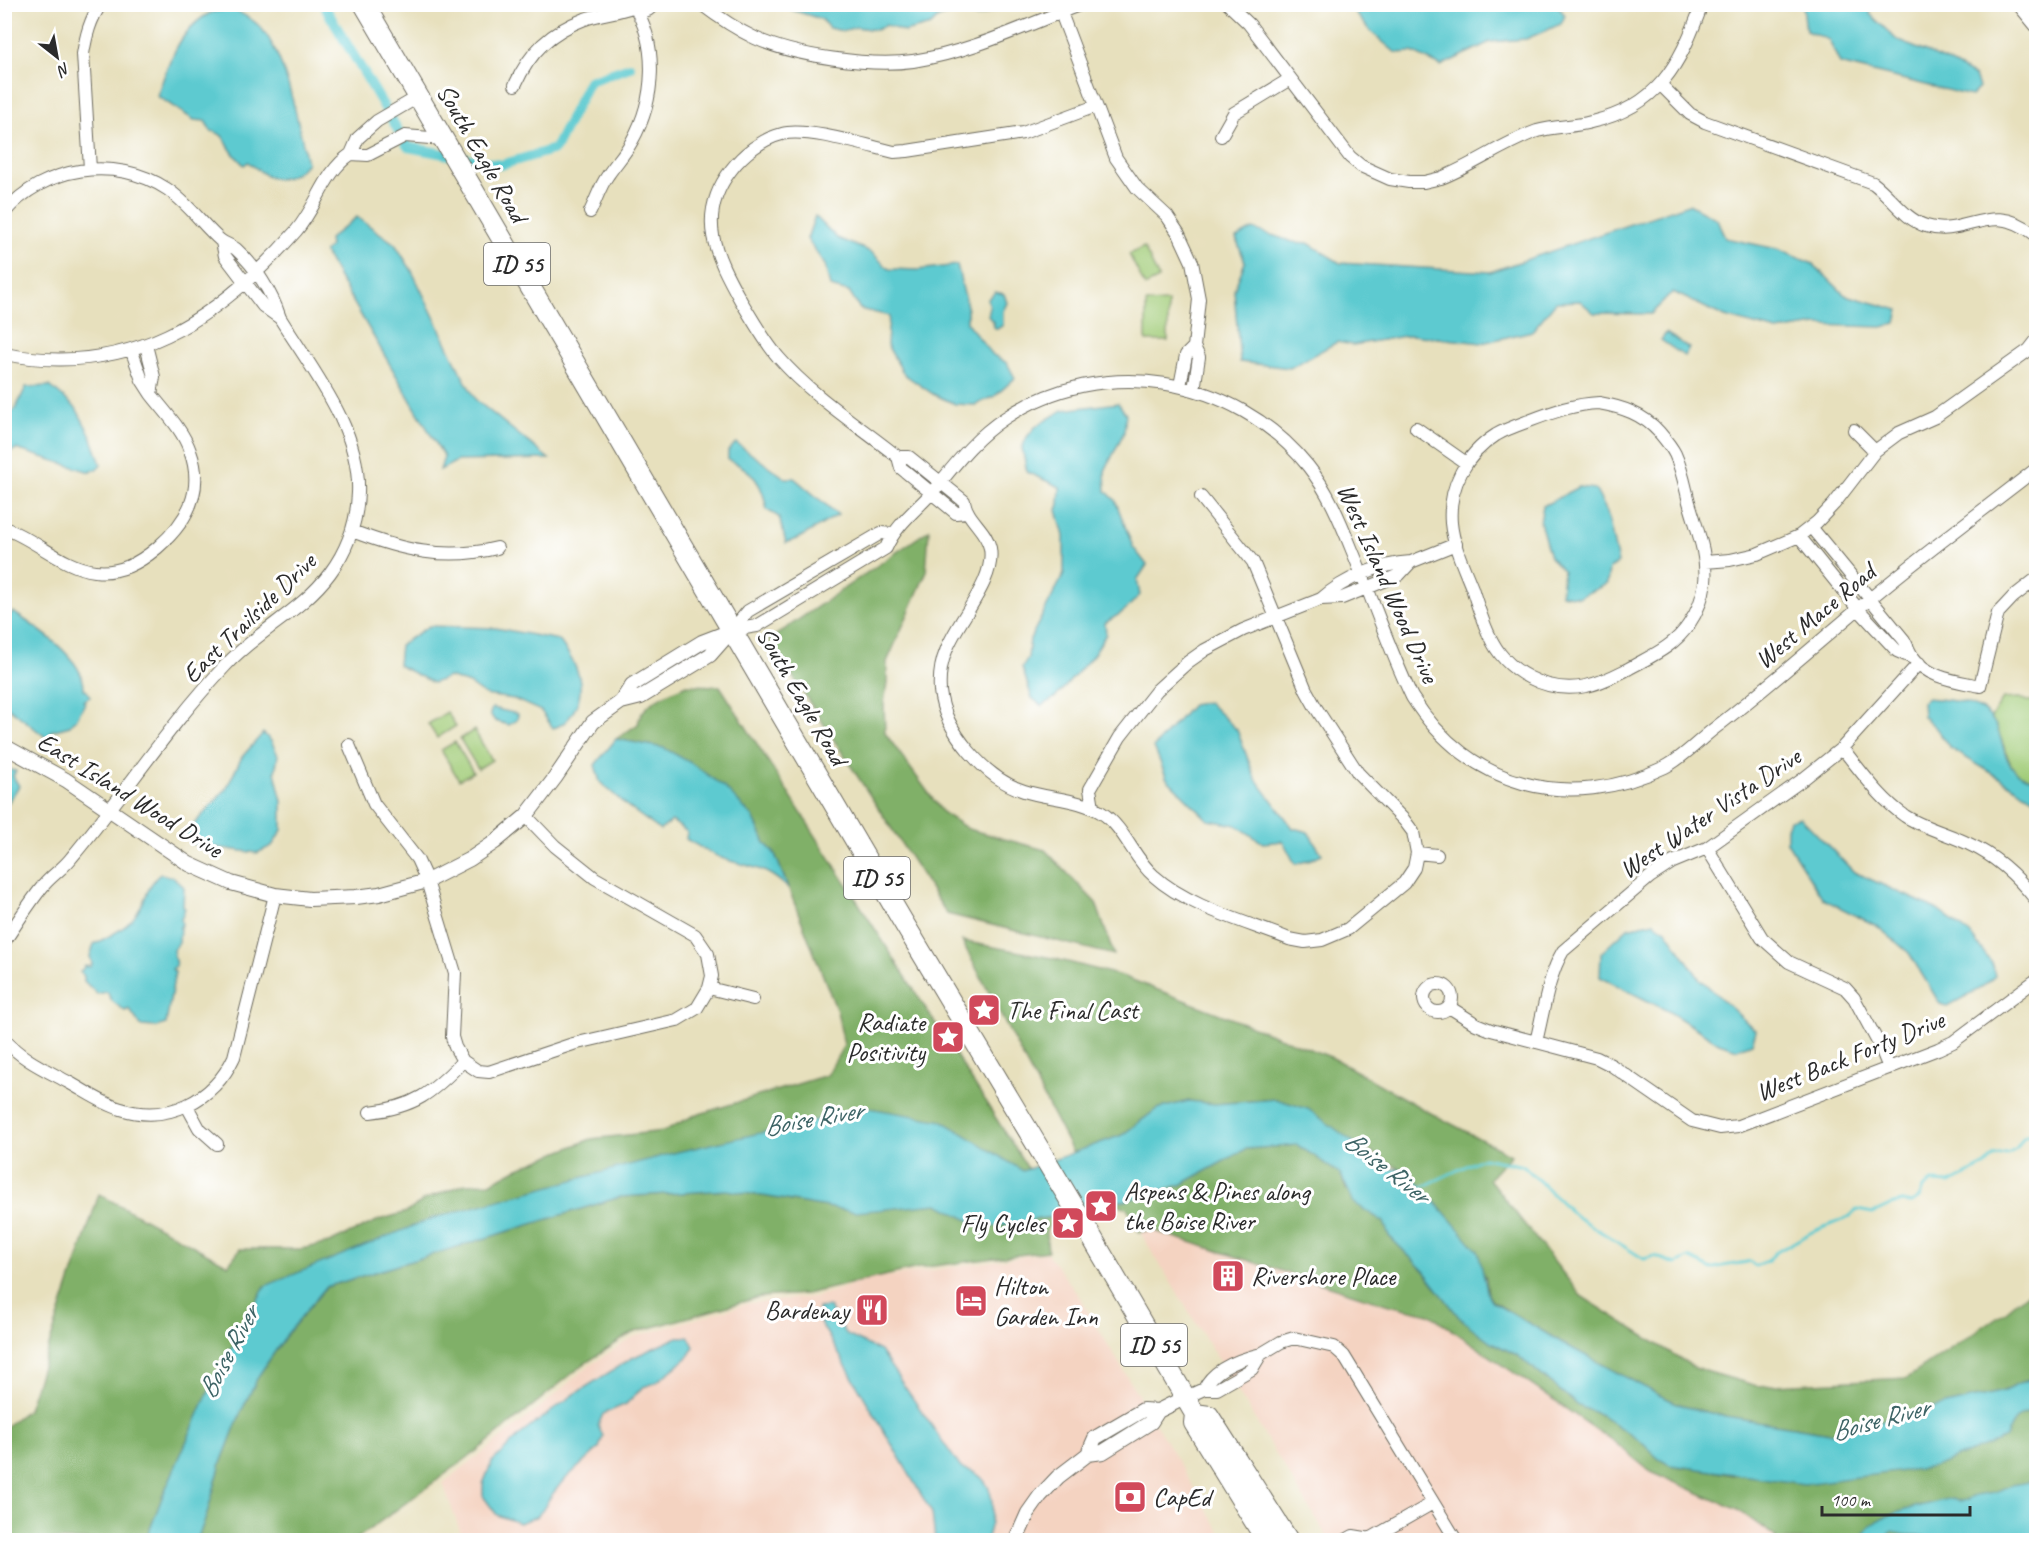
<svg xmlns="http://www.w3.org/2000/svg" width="2041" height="1545" font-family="Caveat,sans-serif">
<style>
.built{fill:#f4d3c1}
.green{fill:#a1cc78;stroke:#667c52;stroke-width:1.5}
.forest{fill:#80b068;stroke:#566e4a;stroke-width:1.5}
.water{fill:#5dcad0;stroke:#447a7e;stroke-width:1.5}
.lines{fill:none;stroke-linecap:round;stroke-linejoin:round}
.stream{stroke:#5dcad0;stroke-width:3}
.canal{stroke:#5dcad0;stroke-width:10}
.minor-casing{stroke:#6d6a5e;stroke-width:14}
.tertiary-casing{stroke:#6d6a5e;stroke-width:16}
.trunk-casing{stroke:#6d6a5e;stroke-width:22}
.minor{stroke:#fff;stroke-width:12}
.tertiary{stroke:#fff;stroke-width:14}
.trunk{stroke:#fff;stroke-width:20}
.labels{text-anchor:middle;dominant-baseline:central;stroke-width:6;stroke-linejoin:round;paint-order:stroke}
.shield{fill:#fff;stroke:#6b6b6b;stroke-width:1.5}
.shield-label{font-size:24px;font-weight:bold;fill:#2b2b2b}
.street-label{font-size:26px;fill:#2b2b2b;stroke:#fff}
.poi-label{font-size:26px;fill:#2b2b2b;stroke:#fff;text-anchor:start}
.water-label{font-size:27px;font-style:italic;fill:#3c6365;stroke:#fff}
</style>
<rect width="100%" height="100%" fill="#fff"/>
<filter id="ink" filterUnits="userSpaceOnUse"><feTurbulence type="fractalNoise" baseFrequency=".0167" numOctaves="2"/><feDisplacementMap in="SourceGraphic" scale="12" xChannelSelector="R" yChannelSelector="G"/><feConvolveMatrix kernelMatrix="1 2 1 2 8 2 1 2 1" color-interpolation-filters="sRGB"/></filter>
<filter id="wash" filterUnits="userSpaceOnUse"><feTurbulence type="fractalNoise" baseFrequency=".008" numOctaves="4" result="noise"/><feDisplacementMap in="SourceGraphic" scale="24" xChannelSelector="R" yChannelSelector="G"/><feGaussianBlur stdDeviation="1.35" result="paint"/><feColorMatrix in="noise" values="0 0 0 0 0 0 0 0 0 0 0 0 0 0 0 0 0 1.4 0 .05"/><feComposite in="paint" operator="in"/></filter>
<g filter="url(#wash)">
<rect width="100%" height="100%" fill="#e7e0bd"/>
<path class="built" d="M1152,1230L1429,1314L1611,1440L1651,1472L1738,1510L1778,1538L1776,1540H1329L1140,1232Z
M1047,1253L1077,1293L1225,1540H463L443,1483L533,1413L587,1367L633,1337L750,1303L813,1297L872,1279Z"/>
<path class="green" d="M1144,247L1159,279L1145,286L1129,254Z
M1168,302V341H1146V303Z
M2019,698L2027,701H2036V780C2013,776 2012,769 2005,749C2001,738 1996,727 1991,717L2003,699Z
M447,712L456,726L437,738L428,724Z
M474,730L492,760L478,769L460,739Z
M455,742L473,772L459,780L441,750Z"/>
<path class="forest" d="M929,530L926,573L887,662V683L884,704L885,733L943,813L968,829L1045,850L1096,903L1114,955L947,914L769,640Z
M686,685L720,686L1029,1170L1023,1171L869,1108L265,1286L206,1397L163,1495L146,1540H5V1427L28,1409L99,1194L228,1265L240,1249H301L329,1243L379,1220L407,1212L424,1200L465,1184L490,1183L516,1169L591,1139L664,1131L693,1116L827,1075L844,1045L837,1011L775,854L765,843L753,817L664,748L616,739L638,724C641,702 669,693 686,685Z
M962,941L1052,958L1122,976L1333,1058L1423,1109L1511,1155L1489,1179L1581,1296L1695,1368L1757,1386L1907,1378L2006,1311L2036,1286V1376L2004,1391L1830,1433L1719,1415L1686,1407L1659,1395L1566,1345L1492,1301L1488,1295L1486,1278L1443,1212L1417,1181L1402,1170L1276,1099L1215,1104L1189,1101L1157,1109L1122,1135L1073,1153Z
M1297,1145L1313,1155L1341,1175L1346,1189L1371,1214L1385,1222L1389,1236L1424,1271L1459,1317L1491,1342L1517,1355L1579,1406L1601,1415L1640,1441L1659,1459L1670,1465L1680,1468L1693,1467L1732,1475L2010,1424L2019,1416L2036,1411V1540H1776L1777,1538L1738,1510L1651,1472L1614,1442L1429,1314L1389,1305L1152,1230L1139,1232L1127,1208L1115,1203V1201H1124L1180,1185L1246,1149Z
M727,1190L844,1210L938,1204L970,1220L1037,1219L1057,1216L1060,1222L1048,1227L1046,1232L1048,1251L918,1268L806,1294L760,1297L632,1333L584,1364L478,1450L355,1540H197L206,1517L221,1463L240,1414L259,1375L287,1334L326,1287L620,1197Z"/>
<path class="water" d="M1556,4L1565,15L1561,24L1526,39L1490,42L1441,66L1412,52L1396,53L1370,31L1349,5Z
M783,5L1011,4V5L976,17L958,11L938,18L931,25L904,32L886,25L876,30L856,27L843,31L829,28L821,19L792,10Z
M1803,5H1871L1870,14L1897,40L1947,61L1975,76L1979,88L1971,96L1840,64L1829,40L1806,31Z
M234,9C241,14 251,18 257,24C285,49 299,126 307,163C302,169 299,172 292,175C272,185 264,174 248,162L244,165C239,160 234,155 231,150C224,140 225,134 211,131L205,121L194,120L157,96C168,65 179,29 210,13C217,10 226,10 234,9Z
M1689,204L1717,219L1725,238L1777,249L1813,264L1845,295L1899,310L1896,323L1882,327L1817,325L1777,331L1725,317L1673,292L1651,314L1594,313L1580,301L1556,302L1532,331L1482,343L1411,335L1353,345L1337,342L1290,368L1240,362L1234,290L1245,262L1236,238L1253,229L1293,242L1308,243L1340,263L1490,272Z
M815,216L837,238L871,252L889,269L918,270L957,265L967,306V323L993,355L1007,363L1015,378L995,396L975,405L955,404L933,394L904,374L887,345L889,316L860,309L849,292L830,287L825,265L807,239Z
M357,217L395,244L412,271L460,371L476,400L549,459L457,461L440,470L444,457L324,252L330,247L329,239Z
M995,292L1004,294L1007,303L1003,311V325L997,329L994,327L993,322L988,316L990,307L988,299Z
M1666,333L1689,348L1684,356L1661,340Z
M50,386L76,408L91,436L101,464L97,469L90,472L16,449L5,454V413L15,410L26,387Z
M1118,403L1126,414L1124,432L1105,471L1106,491L1115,500L1133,547L1147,565L1137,580L1140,595L1123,612L1105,623L1106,634L1094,654L1056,697L1042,706L1032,698L1022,667L1028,658L1030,639L1064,574V536L1057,510L1059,504L1060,487L1027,472L1022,448L1027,437L1036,426L1063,410Z
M736,443L785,478H794L838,515L799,538L786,543L779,517L767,510C763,485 753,469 728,460V451Z
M1579,487L1595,489L1607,512L1618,563L1609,569L1607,584L1579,597L1561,594L1563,570L1550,557L1540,522L1543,506Z
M4,612L10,615L13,612C36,627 85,659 84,689L87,691L90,697L83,701L85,703L76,720L73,721L70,726L51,731L48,739L5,705Z
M429,626L496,628L559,640C567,651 579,669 580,683C582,700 571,724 553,728L541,711L514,699L485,695L469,684L449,677L433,683L398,665L400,645Z
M1927,698C1944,700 1967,700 1982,710C2012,729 1992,772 2036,780V800L1950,748L1936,728L1923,716L1922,702Z
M1208,702L1237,730L1255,778L1293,828L1308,832L1322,854L1307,861L1295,864L1283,841L1263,843L1236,825L1208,820L1167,779L1154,747L1192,705Z
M492,708L518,714L517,720L509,725L495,721L490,714Z
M263,733L271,741L278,755L275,772L282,801V830L272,846L257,853L192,844L185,834L226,789L242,757Z
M616,739L664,748L691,763L724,787L753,817L765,843L775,854L788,888C765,866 752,868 724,859C711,854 698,846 686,839L687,832L672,821L660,830L627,806L600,782L595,765Z
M5,769L16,771L13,776L19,786L5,807Z
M1800,817L1854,872L1936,909L1970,934L1991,962L1995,976L1981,988L1948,1006L1940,1004L1909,953L1877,926L1823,899L1787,842V828L1790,820Z
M160,874L173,877L184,887L183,906L185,908L181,920L182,925L180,926L179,943L173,950L176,966L172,969L175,972L166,1024L156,1027L141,1026L129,1009L125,1011L112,1001L107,992L97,994L84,981V976L80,972L85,966L90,967L92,964L90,956L94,944C111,935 129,928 139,910C147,897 148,884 160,874Z
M1654,922L1666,930L1699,978L1756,1031L1752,1043L1737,1049L1719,1043L1668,1011L1600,977L1601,953L1628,928Z
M1276,1099L1308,1109L1353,1142L1360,1153L1378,1165L1392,1169L1402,1170L1417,1181L1478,1251L1488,1295L1492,1302L1566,1345L1659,1395L1686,1407L1719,1415L1830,1433L2004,1391L2036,1376V1411C2019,1412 2011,1422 2006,1438L1934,1467L1804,1484L1670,1465L1659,1459L1640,1441L1601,1415L1579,1406L1517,1355L1491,1342L1471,1327L1459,1317L1424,1271L1389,1236L1384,1222L1354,1203L1341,1175L1313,1155L1297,1145L1246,1149L1180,1185L1124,1201L1098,1200L1057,1216L984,1228L938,1204L856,1212L727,1190L620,1197L326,1287L287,1334L259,1375L240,1414L221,1463L206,1517L197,1540H146L163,1495L206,1397L265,1286L433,1218L677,1152L869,1108L943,1121L1023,1171L1122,1135L1157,1109L1189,1101L1215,1104Z
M829,1307L847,1335L880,1351L961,1468C998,1475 996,1512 986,1540H935L932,1513L819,1320L818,1308Z
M678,1337H689L694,1347L687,1358L655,1383L643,1387L626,1404L603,1414L598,1426L603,1436L599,1448L562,1482L551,1496L538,1516L519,1523L497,1515L483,1496V1484L492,1462L521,1434L573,1395L632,1358Z
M2029,1482L2036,1484V1540H1931C1920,1531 1906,1539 1894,1531L1889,1532L1887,1540H1860L1870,1527L1882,1518L1911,1508L1952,1498L1960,1501L1968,1500L1975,1495L1995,1492L2012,1485Z"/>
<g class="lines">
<path class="stream" d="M1420,1188L1483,1158L1524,1166L1574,1215L1644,1259L1654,1256L1676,1264L1689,1258L1712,1269C1725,1264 1737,1265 1750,1261L1755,1266L1768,1261L1775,1253L1812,1232L1849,1217L1857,1210L1873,1213L1890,1205L1902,1202L1912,1203L1919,1198L1923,1188L1932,1182L1950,1183L1986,1165L1994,1156L2010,1153L2017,1148L2024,1137L2036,1132"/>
<path class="canal" d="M323,4L408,147L501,165L555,149L589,81L630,67"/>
</g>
</g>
<g filter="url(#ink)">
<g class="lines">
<g class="minor-casing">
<path id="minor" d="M642,4L648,10L655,4
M701,4C718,17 736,29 755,38C793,56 871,67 913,61C972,52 1026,25 1082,4
M1228,4L1249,24L1350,157L1361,166L1390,179L1409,182H1424L1441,178C1474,165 1503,143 1537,131C1555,126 1573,127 1591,122C1658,107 1681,64 1702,4
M2018,4L2036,26
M1058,5L1116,158L1137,188L1167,216L1179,234L1192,262L1199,299L1194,347
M1660,84L1690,114L1705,122L1873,183C1891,196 1904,219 1926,226C1967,239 1989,198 2036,235
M515,85C530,52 550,32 585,19C603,13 622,12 640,4
M418,97L377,121L358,138L351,154L368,155L405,136L443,139
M1221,136L1234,113L1290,79
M90,169L83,54C86,36 90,19 101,4
M590,212C596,200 600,186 608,175C616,163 625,154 632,141C655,100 659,45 633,4
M4,213C43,166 116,155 167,189C188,203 202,224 220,240C225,244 231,245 236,249C256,267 272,293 280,318L263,306L225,256L222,242
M131,349L142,380L151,394L154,377L146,345
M4,354C129,378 217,321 296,231C317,207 324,172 351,154
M1180,386L1186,355L1194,347L1199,357L1194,390
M1599,403C1622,407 1643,414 1659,432C1665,439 1671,446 1675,454C1682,469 1685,486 1689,502C1696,527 1708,555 1705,582C1703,597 1698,611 1689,624C1674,647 1651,656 1628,669C1614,676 1601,683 1586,686C1547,694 1505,672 1489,635C1482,620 1477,604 1472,588C1464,568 1453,545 1451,523C1448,487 1466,454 1496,435C1506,429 1518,425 1529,421C1553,412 1574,404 1599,403Z
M1416,428L1466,463
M1854,430L1875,451
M898,457C858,425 812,396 779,358C764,341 753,320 741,301C716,256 695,217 731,170C743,154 762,139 782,134C806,127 868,146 894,152L907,151L1023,133L1096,106
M1201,497L1253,562L1306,690L1316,708L1358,773L1404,820L1413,832L1417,853L1437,855
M966,512L956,513L901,468L898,457H909L964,501C967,520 986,529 990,548C996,581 957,620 946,651C941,663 939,677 940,691C944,731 986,779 1024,791C1049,799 1081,799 1102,813C1125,828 1133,858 1154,876C1188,907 1247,922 1289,939L1305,942L1322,940L1348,929L1404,883L1414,868L1417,853
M1811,527L1904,640C1907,645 1909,652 1913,657C1927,678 1957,681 1980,686L1998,613L2013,597L2036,579
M4,528C35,539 64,568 95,571C120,574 139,563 157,548C187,522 205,491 190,451C183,430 165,412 151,394
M352,531C401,550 445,561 497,548
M1799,536L1858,609L1897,651L1913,658
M1411,562L1456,544
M1705,562L1730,560L1757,554L1799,536L1817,522L1834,504L1875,451L1899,433L1935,417L2029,350L2036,341
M732,630L757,626L886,548C896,524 919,508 935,489C957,462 976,437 1005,418C1102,354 1235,375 1308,466C1328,491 1340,520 1352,550C1372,598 1389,649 1412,697C1469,788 1569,813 1665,767C1683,758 1699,740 1715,728C1764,690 1811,649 1858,609C1915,560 1977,515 2036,469
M732,630L748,611L881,533L892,534
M349,745L374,804L417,859L427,881L455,973L452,1037L455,1047L463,1061L478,1071L489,1072L573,1044L677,1020L697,1008L709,988L753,999
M1842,748C1861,771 1880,799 1905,816C1924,828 1949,834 1969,844C1996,856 2018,877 2036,900
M1093,807L1090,789L1120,737L1157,690L1188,662L1205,650L1243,630L1321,599L1342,598L1399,575L1411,562C1379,564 1345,578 1321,599
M526,816L555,846L595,878L695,935L708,954L712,976L709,988
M1707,848L1762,938L1789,962L1845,988L1854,998L1880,1046L1889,1068
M4,942C17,923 29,903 43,886C52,875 64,868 72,857C124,795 169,725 225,666C257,631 302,611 330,573C347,550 357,522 358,493C361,429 312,370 280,318
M1424 998a14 14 0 1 1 28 0a14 14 0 1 1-28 0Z
M1449,1007L1476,1024L1491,1030L1597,1058L1611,1065L1692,1121L1720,1128L1738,1126L1938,1049L1953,1042L2036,980
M4,1039C21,1059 46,1070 68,1082C85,1091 103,1104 121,1109C168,1124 214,1100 234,1057L275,895
M1536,1042C1543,1014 1548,976 1563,951L1650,877L1673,862L1707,848L1802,780L1842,748L1919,663
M187,1106L199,1128L217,1144
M370,1112C415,1107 432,1093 463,1061
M1261,1354L1281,1342L1294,1338L1334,1347L1344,1356L1456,1540
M1184,1398L1204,1389H1217L1252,1369L1261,1354C1240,1359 1213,1369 1204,1389
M1346,1540L1353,1536L1371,1539
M1368,1540L1433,1503"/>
</g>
<g class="tertiary-casing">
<path id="tertiary" d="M621,702L632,685L702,642L728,632
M4,746L66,780L189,864L231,883L275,895L310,899L356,897L379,894L427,881L470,859L495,842L526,816L555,778L593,722L621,702L641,697L710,655L732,630
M1158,1411L1184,1398
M1016,1540L1028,1513L1040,1496L1058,1477L1088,1454L1095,1438L1143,1410L1158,1411L1151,1422L1103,1452L1088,1454"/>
</g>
<g class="trunk-casing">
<path id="trunk" d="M364,4L902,920L1080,1217L1195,1414L1194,1423L1266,1540
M1195,1414L1209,1416L1288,1540"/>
</g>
<use href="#minor" class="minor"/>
<use href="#tertiary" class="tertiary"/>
<use href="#trunk" class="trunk"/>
</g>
</g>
<defs>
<g id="sight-square" transform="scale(1.725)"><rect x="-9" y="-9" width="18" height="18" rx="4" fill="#d1495b" stroke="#fff"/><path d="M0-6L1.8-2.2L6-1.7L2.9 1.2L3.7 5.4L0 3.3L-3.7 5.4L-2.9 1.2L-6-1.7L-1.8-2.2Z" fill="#fff"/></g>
<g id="building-square" transform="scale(1.725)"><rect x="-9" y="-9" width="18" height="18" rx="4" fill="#d1495b" stroke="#fff"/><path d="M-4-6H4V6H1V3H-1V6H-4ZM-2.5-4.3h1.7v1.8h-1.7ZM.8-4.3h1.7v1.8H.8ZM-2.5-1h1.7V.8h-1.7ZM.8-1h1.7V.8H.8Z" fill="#fff"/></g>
<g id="hotel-square" transform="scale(1.725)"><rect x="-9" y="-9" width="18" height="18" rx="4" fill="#d1495b" stroke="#fff"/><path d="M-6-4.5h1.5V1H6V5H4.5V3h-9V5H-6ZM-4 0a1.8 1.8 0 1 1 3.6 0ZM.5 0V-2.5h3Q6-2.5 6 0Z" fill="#fff"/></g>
<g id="restaurant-square" transform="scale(1.725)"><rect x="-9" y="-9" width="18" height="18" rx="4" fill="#d1495b" stroke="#fff"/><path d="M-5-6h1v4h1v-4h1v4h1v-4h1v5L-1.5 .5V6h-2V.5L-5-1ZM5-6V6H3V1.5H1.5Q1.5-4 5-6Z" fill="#fff"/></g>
<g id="bank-square" transform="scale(1.725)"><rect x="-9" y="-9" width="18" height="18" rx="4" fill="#d1495b" stroke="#fff"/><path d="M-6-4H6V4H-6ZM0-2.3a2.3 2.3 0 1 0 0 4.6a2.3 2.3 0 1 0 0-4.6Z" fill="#fff"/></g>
</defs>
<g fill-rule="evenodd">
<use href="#sight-square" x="984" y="1010"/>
<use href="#sight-square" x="948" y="1037"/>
<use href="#sight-square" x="1101" y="1206"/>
<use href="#sight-square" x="1068" y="1223"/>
<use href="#building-square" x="1228" y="1276"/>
<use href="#hotel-square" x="971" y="1301"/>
<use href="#restaurant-square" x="872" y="1310"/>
<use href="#bank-square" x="1130" y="1497"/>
</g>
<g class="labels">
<g class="shield">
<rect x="484" y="243" width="66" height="42" rx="4.5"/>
<rect x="844" y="857" width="66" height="42" rx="4.5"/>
<rect x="1121" y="1324" width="66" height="42" rx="4.5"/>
</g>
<g class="shield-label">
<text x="517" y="264">ID 55</text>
<text x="877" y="878">ID 55</text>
<text x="1154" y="1345">ID 55</text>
</g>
<g class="street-label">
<text transform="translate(482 153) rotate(60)">South Eagle Road</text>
<text transform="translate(1388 583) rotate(66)">West Island Wood Drive</text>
<text transform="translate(1815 616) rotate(-40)">West Mace Road</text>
<text transform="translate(249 618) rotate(-44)">East Trailside Drive</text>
<text transform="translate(802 696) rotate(60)">South Eagle Road</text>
<text transform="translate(130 795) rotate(32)">East Island Wood Drive</text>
<text transform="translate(1710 813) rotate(-34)">West Water Vista Drive</text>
<text transform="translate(1850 1056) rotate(-22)">West Back Forty Drive</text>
</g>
<g class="poi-label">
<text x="1007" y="1010">The Final Cast</text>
<text x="925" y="1022" text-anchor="end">Radiate<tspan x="925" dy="30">Positivity</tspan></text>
<text x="1124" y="1191">Aspens &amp; Pines along<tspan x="1124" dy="30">the Boise River</tspan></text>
<text x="1045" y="1223" text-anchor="end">Fly Cycles</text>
<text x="1251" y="1276">Rivershore Place</text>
<text x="994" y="1286">Hilton<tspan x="994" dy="30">Garden Inn</tspan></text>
<text x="849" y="1310" text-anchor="end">Bardenay</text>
<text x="1153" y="1497">CapEd</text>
</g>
<g class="water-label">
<text transform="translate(813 1118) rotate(-10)">Boise River</text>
<text transform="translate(1387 1167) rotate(38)">Boise River</text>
<text transform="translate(228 1352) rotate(-62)">Boise River</text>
<text transform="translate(1880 1419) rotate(-15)">Boise River</text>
</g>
</g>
<rect width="2041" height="1545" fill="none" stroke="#fff" stroke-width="24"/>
<g transform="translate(57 57) rotate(149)" stroke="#ffffff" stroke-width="4.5" paint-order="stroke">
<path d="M0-4.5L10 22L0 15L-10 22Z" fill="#2b2b2b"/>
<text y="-9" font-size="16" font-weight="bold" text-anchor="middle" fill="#2b2b2b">N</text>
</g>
<path d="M1822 1506v9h148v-9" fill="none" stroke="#2b2b2b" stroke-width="3"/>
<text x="1831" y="1506" font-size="18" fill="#2b2b2b" stroke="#ffffff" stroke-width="4.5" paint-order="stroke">100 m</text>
</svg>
